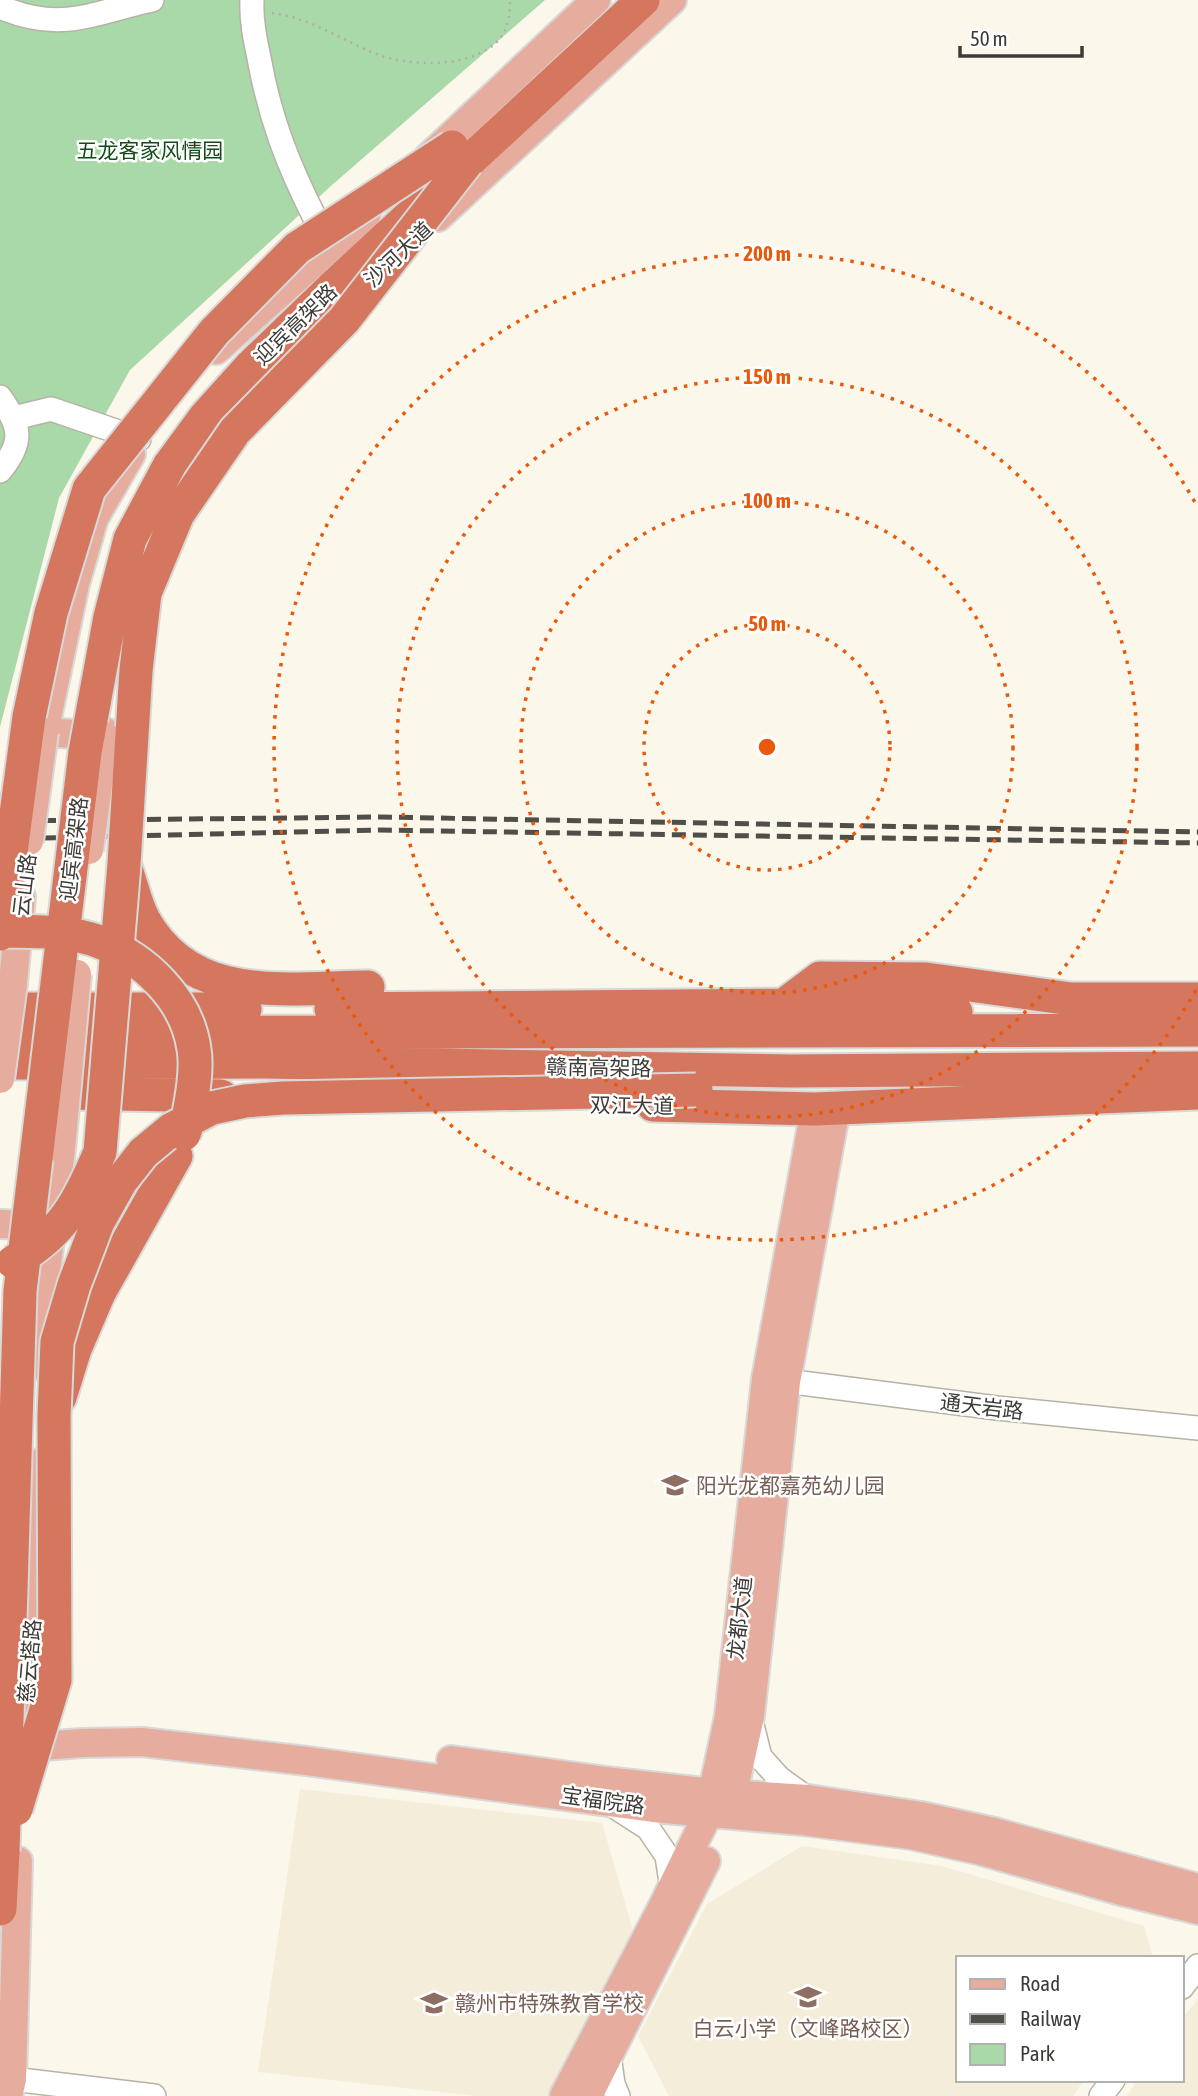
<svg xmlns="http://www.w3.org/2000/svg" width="1198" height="2096" font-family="'Asap Condensed','Noto Sans SC',sans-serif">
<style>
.built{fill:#f4edd9}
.green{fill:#a9d9a9}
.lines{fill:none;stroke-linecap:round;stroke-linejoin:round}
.minor-casing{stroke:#b6b2a6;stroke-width:26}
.major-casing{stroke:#d8d8d7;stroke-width:32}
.highway-casing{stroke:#d8d8d7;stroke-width:37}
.path{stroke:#b1aea4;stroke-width:2.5;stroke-dasharray:2 5;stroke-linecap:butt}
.minor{stroke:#fff;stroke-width:23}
.major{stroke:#e6ad9e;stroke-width:28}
.highway{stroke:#d5765e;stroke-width:33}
.rail{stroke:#504e48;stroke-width:5;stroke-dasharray:14 7;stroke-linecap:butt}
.major-bridge-casing{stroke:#d8d8d7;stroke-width:32;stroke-linecap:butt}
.highway-bridge-casing{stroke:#d8d8d7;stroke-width:37;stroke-linecap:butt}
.major-bridge{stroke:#e6ad9e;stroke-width:28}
.highway-bridge{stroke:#d5765e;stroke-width:33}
.ring{fill:none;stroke:#e8590c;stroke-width:3.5;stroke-dasharray:3.5 7}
.labels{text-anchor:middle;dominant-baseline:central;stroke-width:5;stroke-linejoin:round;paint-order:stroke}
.park-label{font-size:21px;fill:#144b1a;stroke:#fff}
.street-label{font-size:21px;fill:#3d3b36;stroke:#fff}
.education-label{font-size:21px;fill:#785e54;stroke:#fff;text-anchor:start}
.centre{fill:#e8590c;stroke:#fff;stroke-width:3.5}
.ring-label{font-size:21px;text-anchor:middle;font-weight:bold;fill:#e8590c;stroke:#fff;stroke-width:5;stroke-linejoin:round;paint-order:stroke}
</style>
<rect width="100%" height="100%" fill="#fbf7ea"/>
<path class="built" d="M300,1789L602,1823L634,1934L551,2096H477L258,2072Z
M802,1846L942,1866L1144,1926L1153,1958H958V2080H1084L1073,2096H669L638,2036L707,1904Z
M1198,1998V2096H1126L1138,2080H1182V2019Z"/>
<path class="green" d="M0,0H545L332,185L130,370L59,498L0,727Z"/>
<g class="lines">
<g class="minor-casing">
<path id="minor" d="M252,0C251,20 255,39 259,58C270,119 288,165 316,220
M0,7C61,33 92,13 152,0
M0,397C21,427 24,442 0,471
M14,418L51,409L139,439
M770,1379L997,1408L1198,1428
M750,1717L760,1757L779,1778L808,1799
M609,1803L648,1828L667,1856L672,1889
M1182,1987L1198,1966
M609,2055L613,2084L618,2096
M12,2079L154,2096
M1101,2096L1113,2080"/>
</g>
<g class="major-casing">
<path id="major" d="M429,157L596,0
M438,217L672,0
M216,350L366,216
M132,585L159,508L210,439L229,416
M105,732V736L44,732L75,584L94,518L131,454
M13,983L21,897
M0,1224L49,1226
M42,1366L45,1280L61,1149
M17,1748L82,1743L142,1742L307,1761L653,1808L803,1821L911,1835L982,1851L1125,1892L1198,1910
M451,1760L614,1782L712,1793L808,1799L921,1816L994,1832L1198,1888
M21,1765L34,1604L39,1463
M729,1811L750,1716L786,1382L836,1108
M8,2096L12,2079L18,1861
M564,2096L662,1908L708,1814L729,1716L766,1379L815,1109
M588,2096L706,1861"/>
</g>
<g class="highway-casing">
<path id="highway" d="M169,466L205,417L250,367L333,287L643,0
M124,864C131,881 135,903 144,920C192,1005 285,988 368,987
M784,1005L820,978L926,979L1071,999H1198
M0,1009H245
M331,1009L784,1005L933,1008L956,1012
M0,1033L1198,1030
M0,1063L265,1062L791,1071L1198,1068
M66,1093L221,1096
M653,1105L815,1109L1198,1093
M60,1397L75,1349L99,1293L176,1156
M0,1909L3,1851"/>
</g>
<path class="path" d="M272,13C313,18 345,43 382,56C400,62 417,63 435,63C452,62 467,60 482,52C505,41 510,24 510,0"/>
<use href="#minor" class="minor"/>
<use href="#major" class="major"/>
<use href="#highway" class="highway"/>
<path class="rail" d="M0,821L380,817L1198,832
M0,839L379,830L1198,843"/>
<g class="major-bridge-casing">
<path id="major-bridge" d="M29,841L44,732
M89,850L105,736
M0,1079L13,983
M61,1149L77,974"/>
</g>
<g class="highway-bridge-casing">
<path id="highway-bridge" d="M0,931C33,932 69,930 100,942C145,959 187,999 194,1049C197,1066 194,1086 191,1103C189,1113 188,1124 184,1134
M0,934L29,717L51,613L89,489L214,332L297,248L452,147
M13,1262C63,1233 78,1204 100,1152L124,864L136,670L145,593L178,514L235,431L344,320L467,162
M16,1809L55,1680L54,1416L57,1342L74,1285L98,1222L121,1181L143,1153L172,1129L212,1108L245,1101L283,1098L696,1090
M3,1851L20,1291L85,752L110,617L130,539L169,466"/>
</g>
<use href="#major-bridge" class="major-bridge"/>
<use href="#highway-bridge" class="highway-bridge"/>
</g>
<g class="ring">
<circle cx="767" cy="747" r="123"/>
<circle cx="767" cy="747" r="246"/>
<circle cx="767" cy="747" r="370"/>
<path d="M1196 990A493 493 0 1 1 1196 504"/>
</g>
<defs>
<g id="school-bare" transform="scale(2.1)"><path d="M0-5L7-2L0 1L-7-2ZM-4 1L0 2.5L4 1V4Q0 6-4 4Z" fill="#8d6e63" stroke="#fff" stroke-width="2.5" paint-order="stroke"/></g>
</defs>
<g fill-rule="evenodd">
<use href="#school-bare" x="675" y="1485"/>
<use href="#school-bare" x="808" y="1997"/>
<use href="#school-bare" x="434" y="2003"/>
</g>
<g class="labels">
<g class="park-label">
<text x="150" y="150">五龙客家风情园</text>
</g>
<g class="street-label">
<text transform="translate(398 254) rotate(-43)">沙河大道</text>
<text transform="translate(295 324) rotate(-44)">迎宾高架路</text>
<text transform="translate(73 849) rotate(-83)">迎宾高架路</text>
<text transform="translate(24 885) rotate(-83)">云山路</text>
<text transform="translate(599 1067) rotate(1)">赣南高架路</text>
<text transform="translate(632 1105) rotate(1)">双江大道</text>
<text transform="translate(982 1406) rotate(7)">通天岩路</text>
<text transform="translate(739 1618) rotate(-84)">龙都大道</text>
<text transform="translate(29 1661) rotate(-85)">慈云塔路</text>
<text transform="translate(603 1800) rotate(8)">宝福院路</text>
</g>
<g class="education-label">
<text x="696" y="1485">阳光龙都嘉苑幼儿园</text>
<text x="455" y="2003">赣州市特殊教育学校</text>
<text x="808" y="2028" text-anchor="middle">白云小学（文峰路校区）</text>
</g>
</g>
<circle cx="767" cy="747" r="10" class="centre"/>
<g class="ring-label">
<text x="767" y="261">200 m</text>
<text x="767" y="384">150 m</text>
<text x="767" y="508">100 m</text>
<text x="767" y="631">50 m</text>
</g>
<rect x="956" y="1956" width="228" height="126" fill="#ffffff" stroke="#b1b1af" stroke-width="2"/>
<rect x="970" y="1979" width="35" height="10" fill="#e6ad9e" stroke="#b1b1af" stroke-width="2"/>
<text x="1020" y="1991" font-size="21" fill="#3d3b36">Road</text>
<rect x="970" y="2014" width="35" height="10" fill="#504e48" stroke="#b1b1af" stroke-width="2"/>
<text x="1020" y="2026" font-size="21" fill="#3d3b36">Railway</text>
<rect x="970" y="2044" width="35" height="21" fill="#a9d9a9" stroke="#b1b1af" stroke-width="2"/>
<text x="1020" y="2061" font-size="21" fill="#3d3b36">Park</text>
<path d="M960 46v10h122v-10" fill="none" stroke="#3d3b36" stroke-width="3.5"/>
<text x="970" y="46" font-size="21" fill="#3d3b36" stroke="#ffffff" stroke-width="5" paint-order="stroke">50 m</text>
</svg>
